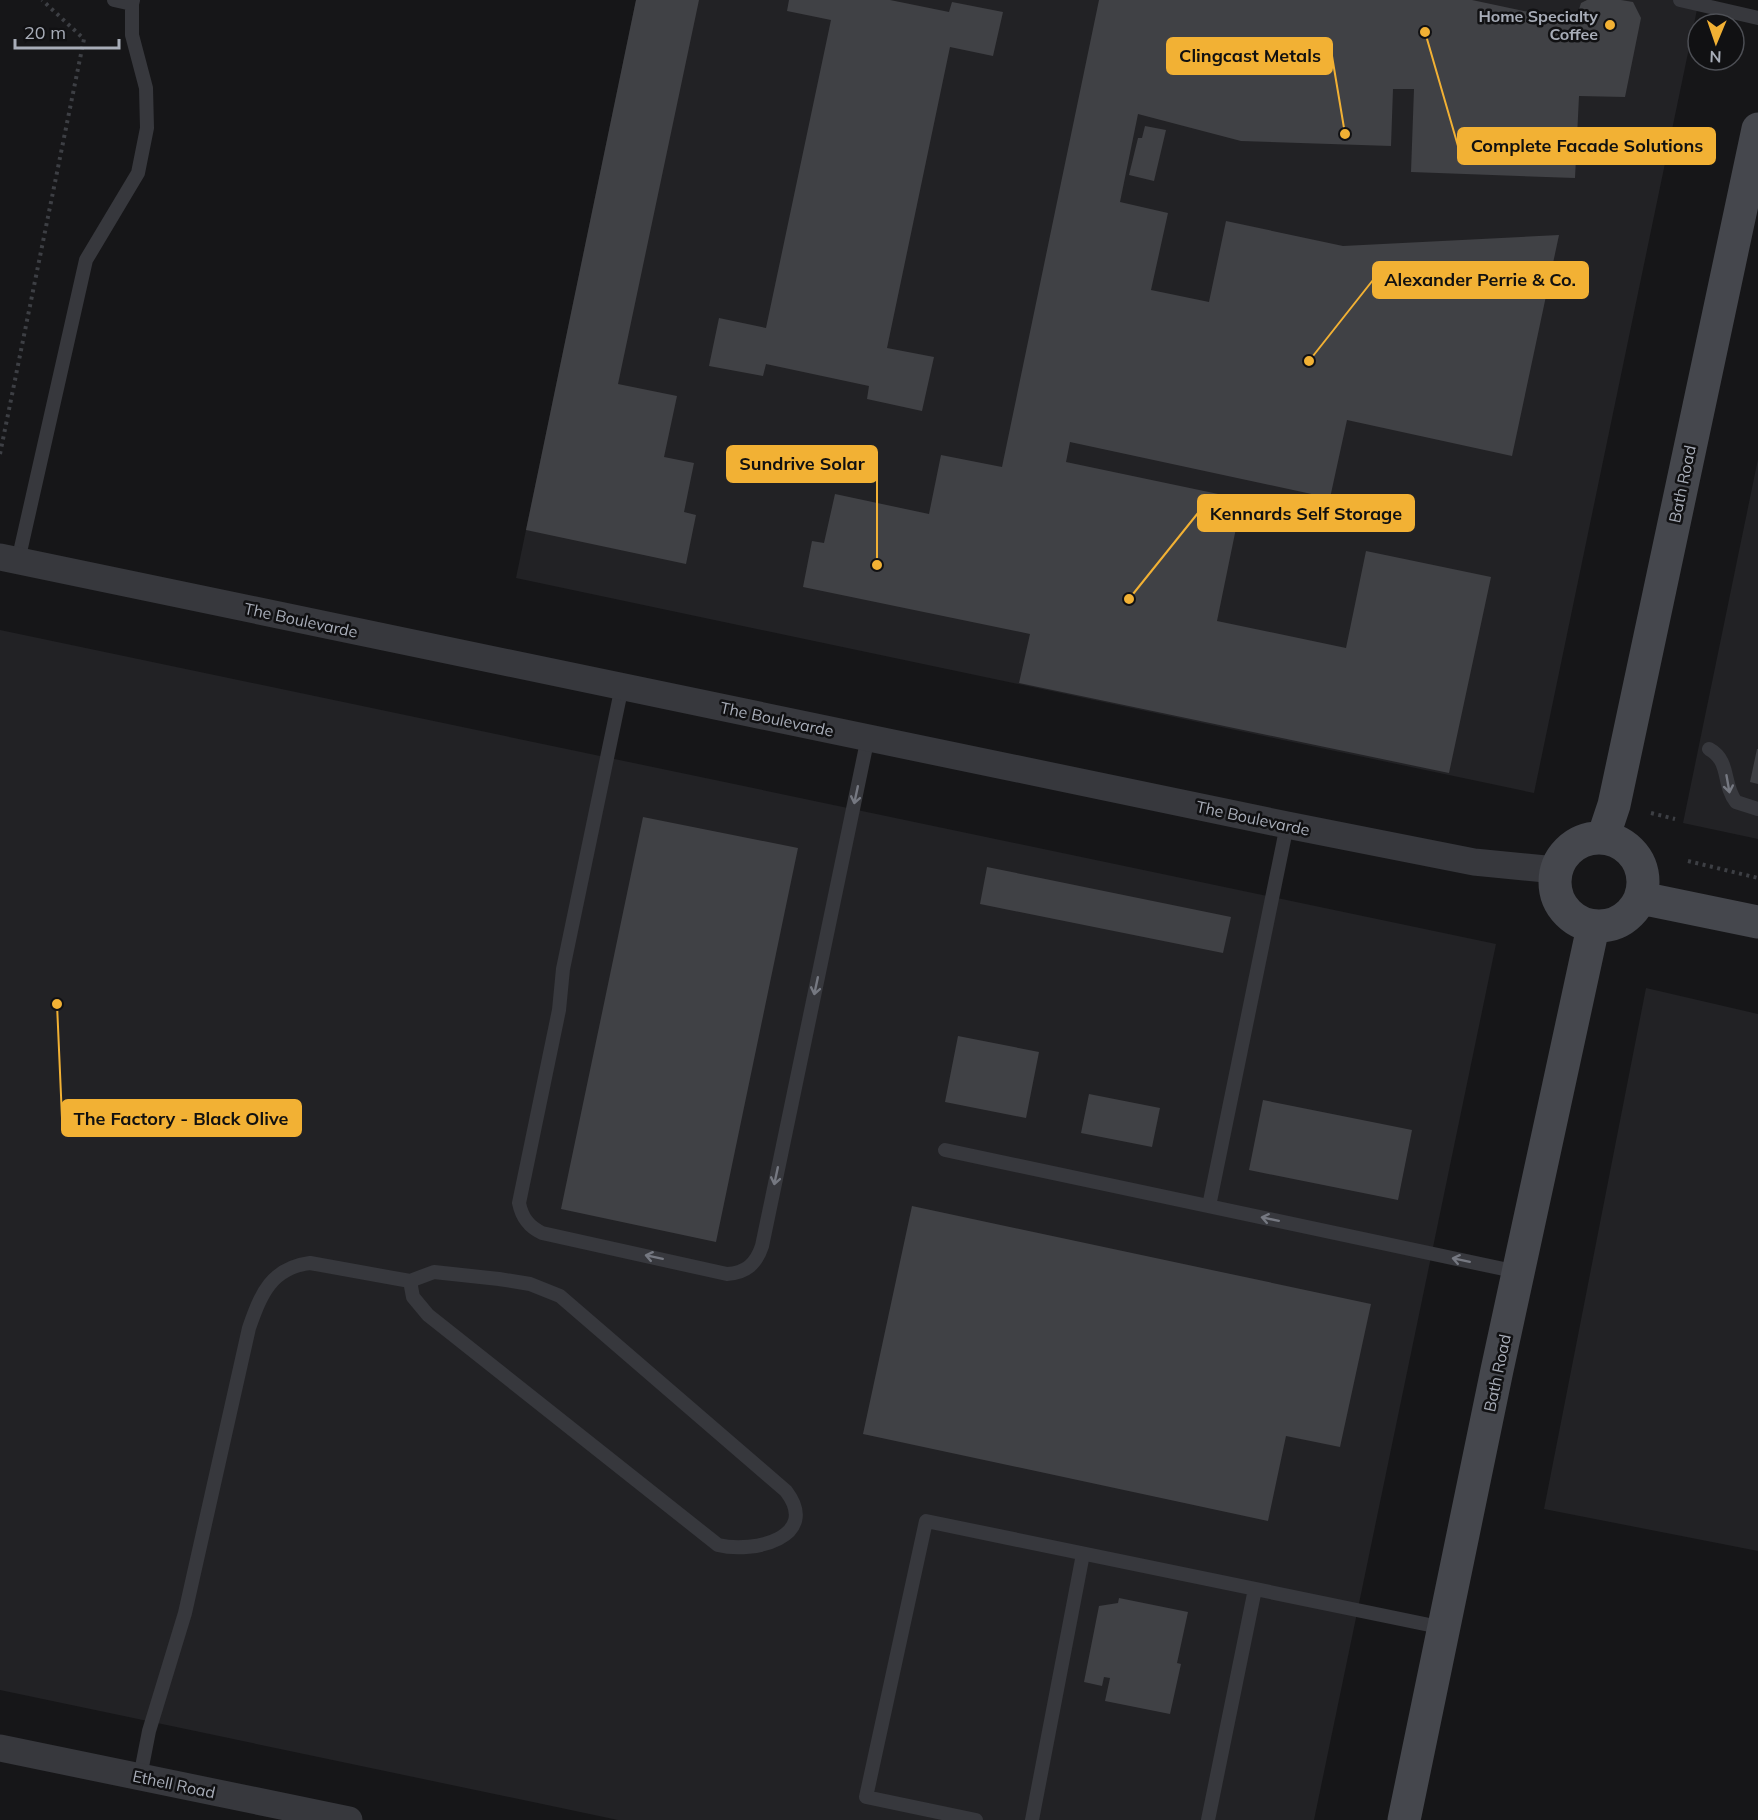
<svg xmlns="http://www.w3.org/2000/svg" width="1758" height="1820" font-family="Mulish,sans-serif">
<style>
.built{fill:#222225}
.building{fill:#404145}
.lines{fill:none;stroke-linecap:round;stroke-linejoin:round}
.path{stroke:#3d3f44;stroke-width:4;stroke-dasharray:3 4.5;stroke-linecap:butt}
.lane{stroke:#37383d;stroke-width:14}
.street{stroke:#37383d;stroke-width:27}
.secondary{stroke:#45474d;stroke-width:33}
.oneway{stroke:#757881}
.poi-dot{fill:#f2b134;stroke:#111113;stroke-width:2}
.labels{text-anchor:middle;dominant-baseline:central;stroke-width:5;stroke-linejoin:round;paint-order:stroke}
.poi-label{font-size:16px;font-weight:bold;fill:#a8adb8;stroke:#111113;text-anchor:end}
.street-label{font-size:16px;fill:#a8adb8;stroke:#111113}
.leader{fill:none;stroke:#f2b134;stroke-width:2}
.callout-dot{fill:#f2b134;stroke:#111113;stroke-width:2}
.callout{fill:#f2b134;stroke:#f2b134;stroke-width:2}
.callout-label{font-size:18px;text-anchor:middle;font-weight:bold;fill:#111}
</style>
<rect width="100%" height="100%" fill="#161618"/>
<path class="built" d="M636,0H1699L1534,793L516,578Z
M1758,459V839L1683,823Z
M0,630L1496,944L1314,1820H618L0,1690Z
M1646,988L1758,1014V1551L1544,1509Z"/>
<path class="building" d="M636,0H699L618,384L677,396L664,457L694,463L684,512L696,515L686,564L526,530Z
M789,0H890L949,12L952,2L1003,12L993,56L950,47L887,348L934,357L922,411L867,399L869,386L766,364L763,376L709,366L719,318L766,328L831,20L787,11Z
M1099,0H1472L1575,22L1581,3L1587,0H1621L1633,2L1641,18L1625,97L1579,96L1575,178L1411,172L1414,89H1393L1391,146L1241,141L1138,114L1120,202L1168,213L1151,290L1209,302L1226,221L1343,246L1559,235L1512,456L1347,420L1330,498L1070,442L1066,462L1242,499L1217,621L1346,648L1366,551L1491,577L1449,773L1019,683L1030,634L803,587L812,541L824,543L835,494L929,514L941,455L1002,467Z
M1145,126L1166,130L1154,181L1129,175L1138,138H1142Z
M1757,749H1758V784L1750,782Z
M643,817L798,848L716,1242L561,1209Z
M987,867L1231,917L1223,953L980,904Z
M958,1036L1039,1052L1026,1118L945,1102Z
M1089,1094L1160,1108L1152,1147L1081,1133Z
M1263,1100L1412,1130L1398,1200L1249,1170Z
M912,1206L1371,1304L1340,1447L1286,1436L1268,1521L863,1434Z
M1119,1598L1188,1612L1177,1663L1181,1664L1170,1714L1105,1701L1110,1678L1104,1677L1102,1686L1084,1682L1099,1606L1118,1603Z"/>
<g class="lines">
<path class="path" d="M0,454L84,39L42,0
M1651,813L1675,819
M1688,861L1758,878"/>
<path class="lane" d="M114,0L132,4L133,0
M1680,0L1758,18
M18,561L86,260L138,173L147,128L146,88L132,35V4
M622,686L563,969L559,1010L519,1203C522,1218 529,1227 542,1233L727,1274C746,1273 756,1264 762,1246L868,737
M1709,749C1731,761 1722,784 1736,802L1758,809
M945,1150L1518,1272
M1209,1206L1287,825
M140,1777L149,1731L185,1613L249,1328C261,1294 271,1268 310,1263L410,1281L434,1272L499,1279L530,1284L560,1296L786,1491C821,1537 754,1554 718,1545L428,1315L413,1297L410,1281
M976,1820L866,1797L926,1521L1444,1628
M1032,1820L1083,1554
M1208,1820L1255,1589"/>
<path class="street" d="M0,557L1287,825L1474,862L1556,870
M0,1748L349,1820"/>
<path class="secondary" d="M1555 882a44 44 0 1 1 88 0a44 44 0 1 1-88 0Z
M1603,838L1614,805L1758,129
M1641,898L1758,922
M1404,1820L1497,1370L1593,927"/>
</g>
<defs><path id="oneway-shaft" d="M-6 0H5M1.5-3L5.5 0L1.5 3" fill="none" stroke-width="1.6" stroke-linecap="round" stroke-linejoin="round" transform="scale(1.5)"/></defs>
<g class="oneway">
<use href="#oneway-shaft" transform="translate(1728 784) rotate(80)"/>
<use href="#oneway-shaft" transform="translate(856 795) rotate(102)"/>
<use href="#oneway-shaft" transform="translate(816 986) rotate(102)"/>
<use href="#oneway-shaft" transform="translate(776 1176) rotate(102)"/>
<use href="#oneway-shaft" transform="translate(1270 1219) rotate(-168)"/>
<use href="#oneway-shaft" transform="translate(654 1257) rotate(-168)"/>
<use href="#oneway-shaft" transform="translate(1461 1260) rotate(-168)"/>
</g>
<circle class="poi-dot" cx="1610" cy="25" r="6"/>
<g class="labels">
<g class="poi-label">
<text x="1598" y="16">Home Specialty<tspan x="1598" dy="18">Coffee</tspan></text>
</g>
<g class="street-label">
<text transform="translate(1682 484) rotate(-78)">Bath Road</text>
<text transform="translate(301 620) rotate(12)">The Boulevarde</text>
<text transform="translate(777 719) rotate(12)">The Boulevarde</text>
<text transform="translate(1253 818) rotate(12)">The Boulevarde</text>
<text transform="translate(1497 1373) rotate(-78)">Bath Road</text>
<text transform="translate(174 1784) rotate(12)">Ethell Road</text>
</g>
</g>
<path class="leader" d="M1345 134L1332 56M1425 32L1458 146M1309 361L1373 280M877 565L877 464M1129 599L1198 513M57 1004L62 1118"/>
<g class="callout-dot">
<circle cx="1345" cy="134" r="6"/>
<circle cx="1425" cy="32" r="6"/>
<circle cx="1309" cy="361" r="6"/>
<circle cx="877" cy="565" r="6"/>
<circle cx="1129" cy="599" r="6"/>
<circle cx="57" cy="1004" r="6"/>
</g>
<g class="callout">
<rect x="1167" y="38" width="165" height="36" rx="6"/>
<rect x="1458" y="128" width="257" height="36" rx="6"/>
<rect x="1373" y="262" width="215" height="36" rx="6"/>
<rect x="727" y="446" width="150" height="36" rx="6"/>
<rect x="1198" y="495" width="216" height="36" rx="6"/>
<rect x="62" y="1100" width="239" height="36" rx="6"/>
</g>
<g class="callout-label">
<text x="1250" y="62">Clingcast Metals</text>
<text x="1587" y="152">Complete Facade Solutions</text>
<text x="1480" y="286">Alexander Perrie &amp; Co.</text>
<text x="802" y="470">Sundrive Solar</text>
<text x="1306" y="520">Kennards Self Storage</text>
<text x="181" y="1125">The Factory - Black Olive</text>
</g>
<g transform="translate(1716 42) rotate(182)"><circle r="28" fill="#111113" stroke="#4d4f55" stroke-width="1.5"/>
<path d="M0-4.5L10 22L0 15L-10 22Z" fill="#f2b134"/>
<text y="-9" font-size="16" font-weight="bold" text-anchor="middle" fill="#a8adb8">N</text>
</g>
<path d="M15 39v9h104v-9" fill="none" stroke="#a8adb8" stroke-width="3"/>
<text x="24" y="39" font-size="18" fill="#a8adb8" stroke="#111113" stroke-width="4.5" paint-order="stroke">20 m</text>
</svg>
